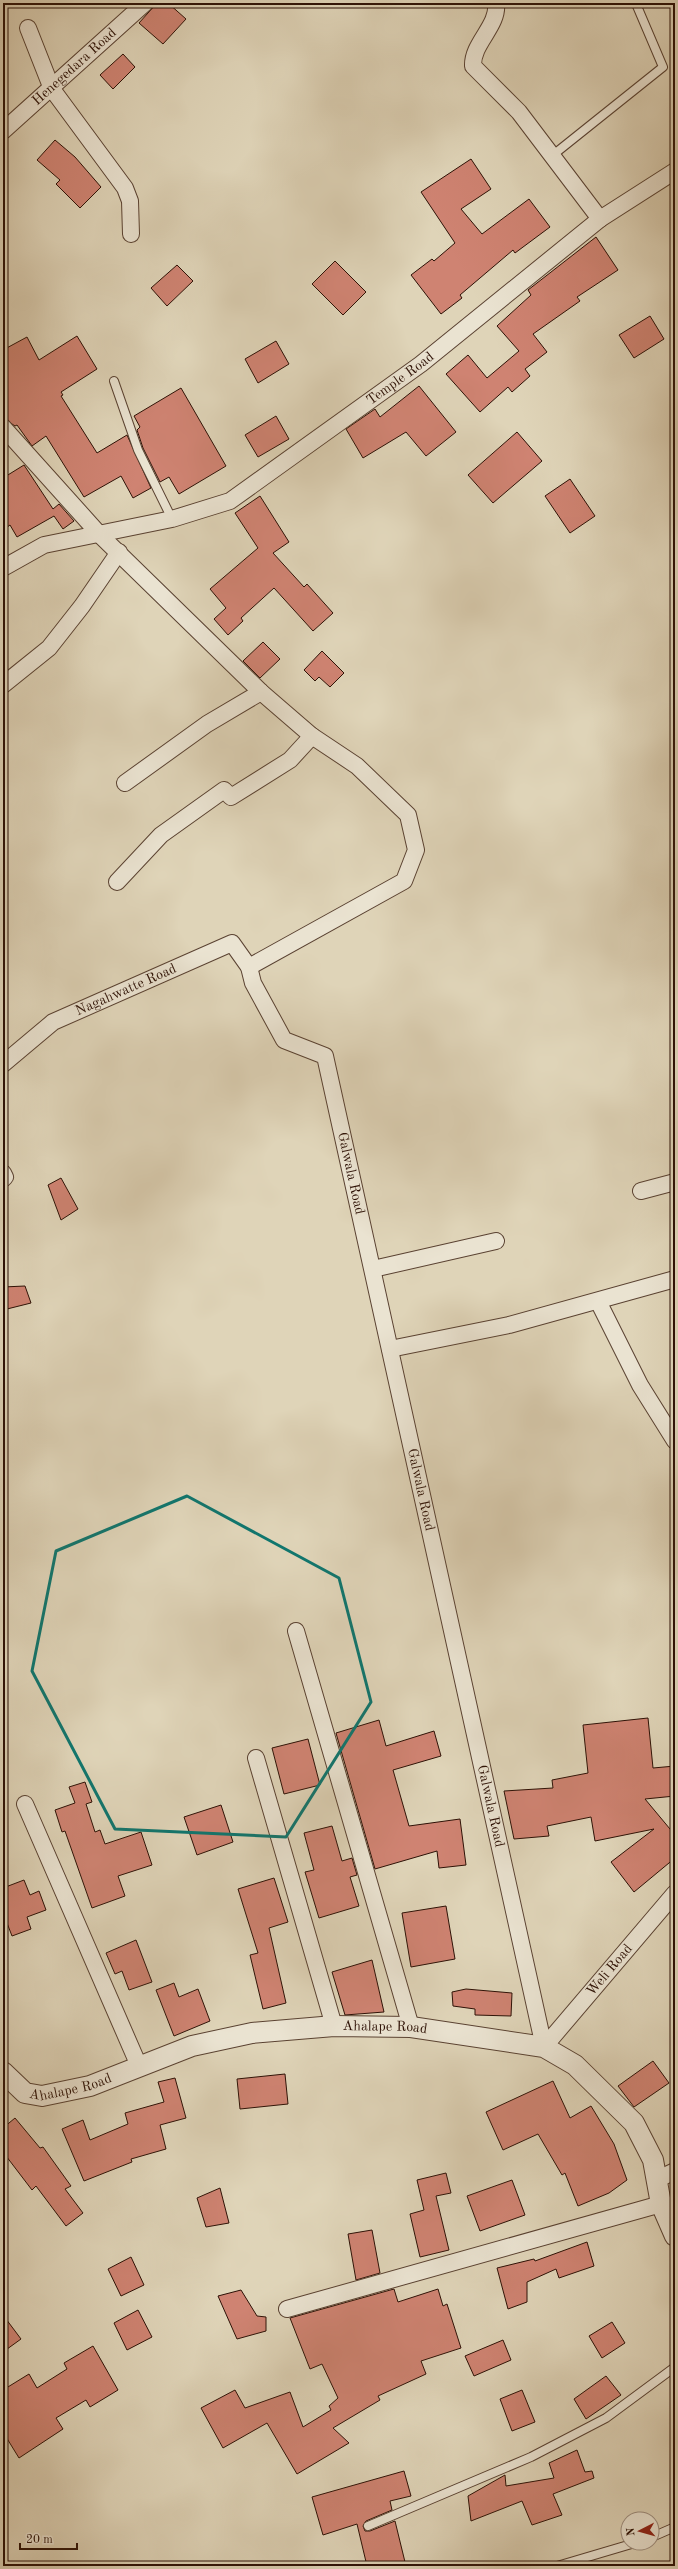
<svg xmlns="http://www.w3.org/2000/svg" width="678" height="2569" font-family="'Old Standard TT',serif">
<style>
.building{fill:#cf8372;stroke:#2d1106}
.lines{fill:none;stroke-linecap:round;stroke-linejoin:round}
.service-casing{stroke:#5a4232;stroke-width:10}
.minor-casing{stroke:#5a4232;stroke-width:18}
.tertiary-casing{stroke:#5a4232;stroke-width:22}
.service{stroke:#eae3d1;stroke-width:8}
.minor{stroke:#eae3d1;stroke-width:16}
.tertiary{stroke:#eae3d1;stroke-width:20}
.marked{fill:none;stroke:#0f766e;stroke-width:3;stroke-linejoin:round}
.labels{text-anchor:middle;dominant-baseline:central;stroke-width:3.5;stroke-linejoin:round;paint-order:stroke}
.street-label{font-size:14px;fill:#2d1106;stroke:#eae3d1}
</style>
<rect width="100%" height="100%" fill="#dfd4b8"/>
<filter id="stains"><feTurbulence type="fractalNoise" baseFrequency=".005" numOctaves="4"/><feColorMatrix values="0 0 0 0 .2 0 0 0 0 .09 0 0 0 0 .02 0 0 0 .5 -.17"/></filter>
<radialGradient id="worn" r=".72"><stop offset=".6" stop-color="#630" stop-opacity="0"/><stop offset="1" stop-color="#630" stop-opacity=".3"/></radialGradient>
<path class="building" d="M157,3H168L186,19L163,44L139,23Z
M123,54L135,67L113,89L100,75Z
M55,140L75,157L101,187L80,208L56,184L60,180L37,160Z
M471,159L491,189L461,209L482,234L529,199L550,227L515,253L513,250L460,295L462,298L441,314L411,275L432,259L434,261L455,243L421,192Z
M596,237L618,270L577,297L580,301L533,334L547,352L525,369L530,376L512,392L508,387L480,412L446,374L468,355L487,378L519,351L497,326L531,295L528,290Z
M335,261L366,292L343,315L312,284Z
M177,265L193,281L167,306L151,288Z
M650,316L664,339L634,358L619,335Z
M77,336L97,369L61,392L63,395L61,396L97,453L127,435L151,488L133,498L121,476L84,497L46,436L32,446L17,425L15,426L3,418V350L27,337L39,360Z
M276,341L289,364L258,383L245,359Z
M419,386L456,432L426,456L406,432L363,458L346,429L375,409L380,417Z
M181,388L226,466L179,494L169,477L160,482L143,448L137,430L140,427L134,416Z
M276,416L289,439L258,457L245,435Z
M517,432L542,461L493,503L468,475Z
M24,465L53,509L59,504L74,521L63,529L54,516L17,537L10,525L3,530V478Z
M570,479L595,516L570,533L545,496Z
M260,496L289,542L273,553L304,587L307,584L333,613L313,631L274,588L241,618L243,621L228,635L214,619L226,608L210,589L258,548L235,513Z
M263,642L280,659L260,678L243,661Z
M322,651L344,673L330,687L319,677L315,681L304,670Z
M61,1178L78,1209L61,1220L48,1185Z
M25,1286L31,1303L3,1310V1287Z
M648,1718L653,1768L675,1766V1796L645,1799L675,1835V1858L634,1892L611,1862L654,1829L595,1841L591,1817L547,1826L549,1836L514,1839L504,1791L553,1788L552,1780L588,1773L583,1725Z
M379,1720L386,1746L434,1731L441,1756L393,1770L409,1826L460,1819L466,1865L439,1868L437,1851L375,1869L336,1733Z
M308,1739L320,1785L284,1794L272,1748Z
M85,1782L92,1802L86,1804L95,1832L100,1830L105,1844L141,1832L152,1865L118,1876L125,1896L92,1908L65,1831L62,1832L55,1810L75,1803L69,1787Z
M221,1805L233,1842L197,1855L184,1817Z
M332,1826L342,1861L352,1858L357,1875L350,1877L359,1906L319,1918L305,1872L314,1870L304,1833Z
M274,1878L288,1922L269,1928L286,2003L263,2009L250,1955L258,1953L238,1889Z
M24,1880L30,1895L39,1891L46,1910L27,1917L31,1929L12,1936L7,1923L3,1924V1888Z
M446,1906L455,1959L411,1967L402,1913Z
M136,1940L152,1982L129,1990L122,1971L115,1974L106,1953Z
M372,1960L384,2012L345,2015L332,1972Z
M174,1983L179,1997L198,1989L210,2021L174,2036L156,1990Z
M466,1989L512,1993L511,2016L475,2015V2009L453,2006L452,1992Z
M653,2061L669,2083L634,2107L618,2086Z
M285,2074L288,2104L240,2109L237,2079Z
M175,2078L186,2118L160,2125L166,2149L131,2159L132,2162L84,2181L62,2129L83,2120L90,2140L128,2124L125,2113L164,2102L158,2082Z
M553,2081L570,2118L591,2106L614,2144L627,2180L609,2193L578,2206L565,2173L562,2175L538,2134L503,2150L486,2112Z
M15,2118L40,2148L43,2147L71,2186L65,2189L83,2213L66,2226L36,2186L32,2190L3,2152V2128Z
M446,2173L451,2193L436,2196L449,2250L420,2257L410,2214L424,2210L417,2180Z
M512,2180L525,2215L480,2231L467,2196Z
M220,2188L229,2223L206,2227L197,2198Z
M372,2230L380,2273L356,2280L348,2234Z
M587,2242L594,2266L559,2278L556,2269L527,2282V2302L508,2309L497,2268L534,2259L535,2261Z
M131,2257L144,2285L121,2296L108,2269Z
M394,2289L398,2302L438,2289L443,2306L447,2304L461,2348L421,2361L426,2374L378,2396L380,2400L333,2428L349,2443L297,2474L267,2423L223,2448L201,2408L235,2390L245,2408L290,2392L303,2427L331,2410L329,2406L338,2398L322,2364L310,2369L290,2318Z
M241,2290L257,2316L266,2317V2331L237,2339L218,2296Z
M138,2310L152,2337L127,2350L114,2323Z
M3,2315L21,2339L3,2352Z
M612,2322L625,2343L602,2358L589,2336Z
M503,2340L511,2360L474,2376L465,2356Z
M93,2346L118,2390L90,2407L86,2400L56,2418L63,2429L19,2458L3,2432V2390L29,2374L37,2388L67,2369L64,2363Z
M606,2376L621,2395L586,2419L574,2399Z
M522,2390L535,2422L512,2431L500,2399Z
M577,2450L585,2472L592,2471L594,2478L553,2494L562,2515L532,2525L522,2501L471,2521L468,2496L505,2475L506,2486L554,2478L549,2463Z
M404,2471L411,2496L390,2501L392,2510L366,2521L363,2526L365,2531H370L395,2521L405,2562L390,2566H367L357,2524L323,2535L312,2497Z"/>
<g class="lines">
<g class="service-casing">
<path id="service" d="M553,155L663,67L637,6
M114,381L138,450L172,519
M368,2526L531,2457L606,2418L675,2367
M652,2537L675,2527
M557,2566L635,2543"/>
</g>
<g class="minor-casing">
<g id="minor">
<path d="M496,3C499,26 472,43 473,66L519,112L600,219"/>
<path d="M28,28L52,89L125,188L130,201L131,234"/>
<path id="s1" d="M3,131L145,3"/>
<path d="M3,427L100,535L261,692L312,736L357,766L408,815L416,850L404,881L249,967"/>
<path id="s2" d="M3,568L44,545L172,519L230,501L421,364L600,219L675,171"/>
<path d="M3,685L49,648L82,606L119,552"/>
<path d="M125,783L207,724L261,692"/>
<path d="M117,882L161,835L224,790L231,797L290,760L312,736"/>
<path id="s3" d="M3,1064L53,1022L232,943L249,967L253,983L284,1040L325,1056L544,2047"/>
<path d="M3,1173L5,1177L3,1179"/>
<path d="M641,1191L675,1182"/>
<path d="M373,1269L496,1241"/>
<path d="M598,1301L640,1385L675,1441"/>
<path d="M390,1349L509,1325L675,1279"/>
<path d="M296,1631L411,2027"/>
<path d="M256,1758L334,2026"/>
<path d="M25,1804L139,2066"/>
<path id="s4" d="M544,2047L675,1893"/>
<path d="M656,2180L675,2171"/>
<path d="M287,2309L661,2204"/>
</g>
</g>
<g class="tertiary-casing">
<g id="tertiary">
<path id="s5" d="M3,2072L25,2093L42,2096L90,2086L192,2046L252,2033L334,2026L411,2027L544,2047L575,2065L634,2123L653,2160L661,2204L675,2236"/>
</g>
</g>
<use href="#service" class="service"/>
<use href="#minor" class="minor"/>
<use href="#tertiary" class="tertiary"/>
</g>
<path class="marked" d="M187,1496L339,1578L371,1702L286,1837L115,1829L32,1671L56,1551Z"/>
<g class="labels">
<g class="street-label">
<text stroke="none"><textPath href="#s1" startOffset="96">Henegedara Road</textPath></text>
<text stroke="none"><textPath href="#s2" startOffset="448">Temple Road</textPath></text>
<text stroke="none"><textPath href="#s3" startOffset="145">Nagahwatte Road</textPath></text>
<text stroke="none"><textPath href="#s3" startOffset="536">Galwala Road</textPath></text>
<text stroke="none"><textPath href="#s3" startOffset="860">Galwala Road</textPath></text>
<text stroke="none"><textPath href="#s3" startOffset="1184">Galwala Road</textPath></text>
<text stroke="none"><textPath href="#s4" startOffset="101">Weli Road</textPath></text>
<text stroke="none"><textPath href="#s5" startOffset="401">Ahalape Road</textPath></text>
<text stroke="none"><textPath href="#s5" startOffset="77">Ahalape Road</textPath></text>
</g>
</g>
<rect width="678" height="2569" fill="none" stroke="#dfd4b8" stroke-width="16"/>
<rect x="4" y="4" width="670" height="2561" fill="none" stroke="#2d1106" stroke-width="2"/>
<rect x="8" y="8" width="662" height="2553" fill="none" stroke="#2d1106"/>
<g transform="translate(640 2531) rotate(264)"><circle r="19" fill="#eae3d1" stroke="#9e8f80"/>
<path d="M0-3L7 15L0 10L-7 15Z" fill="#8f2418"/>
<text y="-6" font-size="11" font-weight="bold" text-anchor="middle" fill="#2d1106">N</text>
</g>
<path d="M20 2543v6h57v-6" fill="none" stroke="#2d1106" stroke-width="2"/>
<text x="26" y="2543" font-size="12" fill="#2d1106" stroke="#eae3d1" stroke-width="3" paint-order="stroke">20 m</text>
<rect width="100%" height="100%" filter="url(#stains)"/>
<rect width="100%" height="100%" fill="url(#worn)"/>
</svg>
